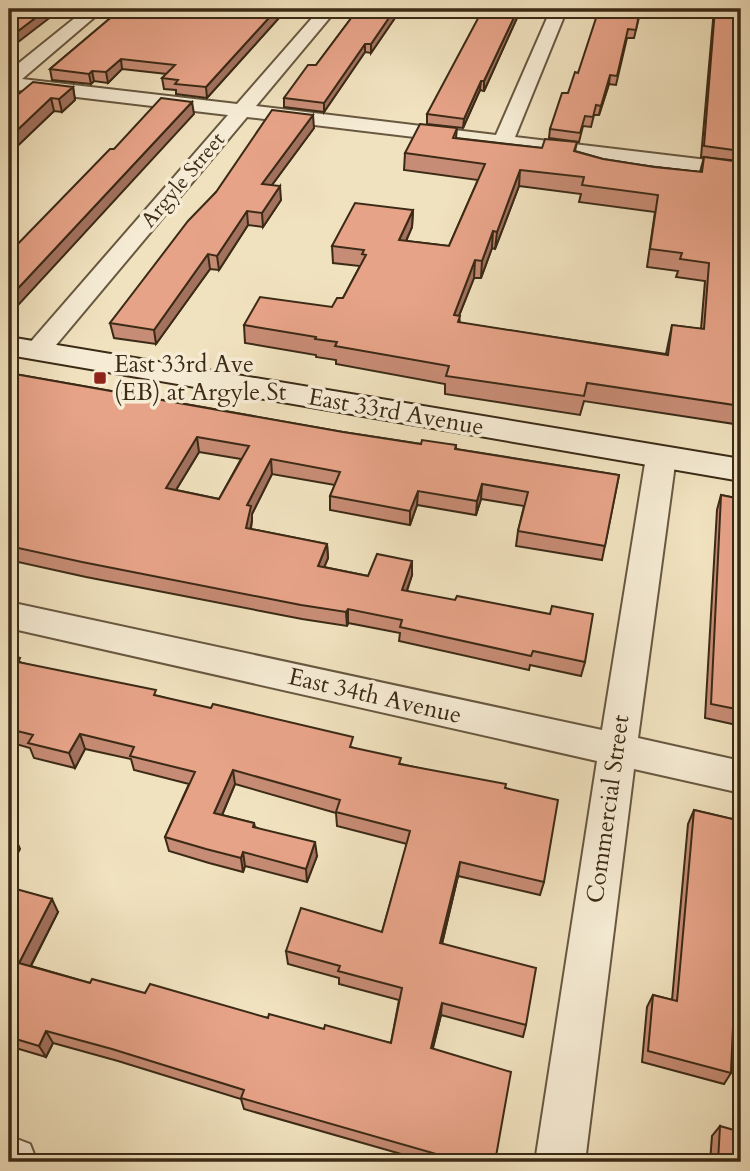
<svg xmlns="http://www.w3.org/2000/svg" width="750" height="1171" font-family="Cardo,serif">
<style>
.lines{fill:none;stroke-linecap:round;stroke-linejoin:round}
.street-casing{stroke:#685840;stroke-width:4}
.secondary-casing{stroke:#3b2a16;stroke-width:4}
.street{fill:#f6ecd5;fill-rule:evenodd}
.secondary{fill:#f6ecd5;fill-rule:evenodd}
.wall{fill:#c78c75;stroke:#3b2a16;stroke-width:2;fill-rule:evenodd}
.shaded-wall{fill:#a2725f;stroke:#3b2a16;stroke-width:2}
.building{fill:#e7a388;stroke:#3b2a16;stroke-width:2;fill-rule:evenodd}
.poi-dot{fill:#8f2418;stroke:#f6ecd5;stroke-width:2.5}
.labels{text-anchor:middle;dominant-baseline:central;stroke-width:7;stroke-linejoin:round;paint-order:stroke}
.far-street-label{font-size:21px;fill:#3b2a16;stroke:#f6ecd5}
.poi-label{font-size:24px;fill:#3b2a16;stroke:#f6ecd5;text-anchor:start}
.street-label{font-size:24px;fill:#3b2a16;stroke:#f6ecd5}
</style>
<rect width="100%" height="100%" fill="#f1e2bf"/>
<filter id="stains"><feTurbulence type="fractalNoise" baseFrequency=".00286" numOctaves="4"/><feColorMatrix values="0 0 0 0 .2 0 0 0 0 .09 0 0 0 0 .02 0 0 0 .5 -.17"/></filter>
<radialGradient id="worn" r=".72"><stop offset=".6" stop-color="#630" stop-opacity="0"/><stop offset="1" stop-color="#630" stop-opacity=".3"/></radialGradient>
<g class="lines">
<g class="street-casing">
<path id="street" d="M86,9H104L22,79L237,104L320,9H337L256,106L496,135L551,9H567L515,137L741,164V176L247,117L46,357H28L24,351L28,345L228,115L9,89V71Z
M661,447L671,450L676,457L638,738L741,761V793L634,769L585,1162H535L597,761L9,628V602L602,730L646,457L651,450Z
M9,1136L30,1144L37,1162H9Z"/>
</g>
<g class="secondary-casing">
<path id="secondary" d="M9,337L741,459V481L9,355Z"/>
</g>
<use href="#street" class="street"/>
<use href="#secondary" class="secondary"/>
</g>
<path class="wall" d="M121,9H287L207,98L176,94V90L164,89L162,78L167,74L122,69L108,83L94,81L91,84L52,80L50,69Z
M358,9H401L371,53L365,52L324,112L284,107V98L316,65Z
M521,9L484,91L480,90L463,128L427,124V114Z
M641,9L634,38H627L616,85L609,84L599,115H594L591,127L583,126L579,142L549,138L550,129L578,73Z
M714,9H741V156L740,161L701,157Z
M73,87L75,100L62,112L54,111L9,154L10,161L9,162V102Z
M314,128L272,185L281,200L263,227L248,225L219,270L210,269L156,344L114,338L110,323L216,192Z
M457,128L456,138L542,148L577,142L575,151L603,159L654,167L700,172L704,157L741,162V425L584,401L580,415L445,394V384L336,364V360L316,357V355L245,343L244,325L332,307L343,298L360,266L333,263L332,246L413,210L412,227L406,241L449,246L478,180L404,170L405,153ZM519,186L581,194L579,202L655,212L647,267L678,271L676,277L705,281L701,329L672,325L666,354L460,323L459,316L474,278H481L492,248L495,249Z
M9,373L343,432L421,444L456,445V449L619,475L602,560L516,546L518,531L524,506L481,499L476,515L417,505L410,525L330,510V496L335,485L272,474L252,514V520L251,529L327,544L328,558L324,567L368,576L412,575L407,591L585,662L581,676L530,665L529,670L399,641L400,633L348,623L347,626L302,619L86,577L9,560ZM199,452L241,459L219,499L176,490Z
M721,495L741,499V726L705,718L717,510Z
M9,655L22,663L158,696L354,748L401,764L506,788L544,882L540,895L458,876L442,944L526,1025L523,1037L441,1015L433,1048L495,1162H429L244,1109L241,1099L118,1061L53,1043L46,1057L9,1046V887L58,912L31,966L90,983L268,1018L391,1043L399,1000L339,984V978L288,964L286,951L382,932L407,844L337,826L336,813L235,784L222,815L254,823L255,827L317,856L307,882L245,866L243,872L209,863L169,851L165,837L189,784L134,770L131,759L85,749L75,768L34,758L30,748L9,742Z
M694,810L741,821V996L734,995L731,1073L724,1084L642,1062L647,1007L653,995L672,1000L688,824Z
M720,1126L741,1162H710L712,1136Z"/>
<path class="shaded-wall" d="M47,9H61L9,49V38Z
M277,9H287L207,98L206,87Z
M395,9H401L371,53V44Z
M518,9H521L484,91V81Z
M365,44V52L324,112V103Z
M121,59L122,69L108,83L106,72Z
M92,71L94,81L91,84L89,74Z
M610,75L609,84L599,115L601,106Z
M481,81L480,90L463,128L464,119Z
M73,87L75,100L62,112L59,99Z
M51,98L54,111L9,154L10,161L9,162V138Z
M192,102L194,114L9,315V298Z
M313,115L314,128L263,197L262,184Z
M520,170L519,186L495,249L497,232Z
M280,186L281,200L263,227L262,213Z
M413,210L412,227L399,257V240Z
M247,211L248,225L219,270L217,256Z
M493,231L492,248L481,278L482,261Z
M208,254L210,269L156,344L154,330Z
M475,260L474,278L452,333L454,315Z
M197,437L199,452L168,503L166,488Z
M271,459L272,474L252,514V520L248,542L246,528L247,505Z
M482,484L481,499L476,515L477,501Z
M418,491L417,505L410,525V511Z
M327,544L328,558L319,580L318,566Z
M412,561V575L402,604V590Z
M348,609V623L347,626L346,612Z
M80,734L85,749L75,768L69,753Z
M233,770L235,784L217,827L214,813Z
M17,842L20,849L9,870V856Z
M315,842L317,856L307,882L306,869Z
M243,852L245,866L243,872L241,858Z
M460,862L458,876L439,956L440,943Z
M52,899L58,912L26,975L19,963Z
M442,1003L441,1015L430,1059L431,1048Z
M46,1031L53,1043L46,1057L39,1046Z"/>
<path class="building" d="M9,9H47L9,38Z
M121,9H277L206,87L175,84L178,80L162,78L175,65L121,59L106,72L92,71L89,74L50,69Z
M358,9H395L371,44H365L324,103L284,98L308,65H316Z
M483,9H518L484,81H481L464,119L427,114Z
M599,9H640L636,30L628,29L617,76L610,75L601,106L596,105L593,117L585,116L580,133L550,129L562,93H568L575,72L578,73Z
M715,9H741V151L704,146Z
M33,82L73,87L59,99L51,98L9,138V102Z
M161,98L192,102L9,298V253L110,149H114Z
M272,110L313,115L262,184L280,186L262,213L247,211L217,256L208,254L154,330L110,323L188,221L216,192Z
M420,124L457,128L453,138L542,148L545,139L577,142L574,151L603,159L654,167L702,172L704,157L741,162V406L587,383L584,396L446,376L449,366L335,346L337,342L315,339L316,337L244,325L260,297L332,307L337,298H343L366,255L362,254L364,250L332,246L355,203L413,210L399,240L449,246L485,164L405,153ZM520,170L584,177L582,185L658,195L650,249L682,253L680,259L709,263L704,329L672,325L668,355L458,322L460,316L454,315L475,260L482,261L493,231L497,232Z
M9,373L343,432L421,444L422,440L456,445L455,449L619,475L605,546L518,531L528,492L482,484L477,501L418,491L410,511L330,496L340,472L271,459L247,505L251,506L246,528L327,544L318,566L368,576L377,554L412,561L402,590L455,600L457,596L550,614L552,606L593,614L585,662L533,651L531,656L400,627L402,620L348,609L346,612L301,605L82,562L9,546ZM197,437L249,446L219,499L166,488Z
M721,495L741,499V710L711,704Z
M9,655L20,658L18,662L156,690L154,695L211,708L213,704L353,737L350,747L401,758L399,764L506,784L505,788L558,800L544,882L460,862L440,943L536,968L526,1025L442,1003L431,1048L511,1072L495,1162H464L241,1098L244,1090L112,1049L46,1031L39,1046L9,1037V887L52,899L19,963L90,983L92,979L145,993L150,984L268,1018L269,1014L324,1029L325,1025L391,1043L402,988L338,971L340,966L286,951L301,908L382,932L410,831L336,812L340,800L233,770L214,813L254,823L253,827L315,842L306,869L243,852L241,858L206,849L165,837L195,772L130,756L134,747L80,734L69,753L28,743L33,735L9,729Z
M694,810L741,821V982L735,981L731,1073L648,1051L653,995L677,1001Z
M9,840L17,842L9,856Z
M720,1126L741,1132V1162H718Z
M637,1157L655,1162H636Z"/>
<rect class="poi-dot" x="93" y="371" width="14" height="14" rx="3.5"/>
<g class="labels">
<g class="far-street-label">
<text transform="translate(183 180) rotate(-50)">Argyle Street</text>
</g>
<g class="poi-label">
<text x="114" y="364">East 33rd Ave<tspan x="114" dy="28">(EB) at Argyle St</tspan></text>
</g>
<g class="street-label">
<text transform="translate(396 412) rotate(10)">East 33rd Avenue</text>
<text transform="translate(375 696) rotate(13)">East 34th Avenue</text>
<text transform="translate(608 809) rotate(-82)">Commercial Street</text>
</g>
</g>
<rect width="750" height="1171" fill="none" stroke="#f1e2bf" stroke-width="35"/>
<rect x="10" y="10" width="729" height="1150" fill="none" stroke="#3b2a16" stroke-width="3.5"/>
<rect x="18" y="18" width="715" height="1136" fill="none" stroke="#3b2a16" stroke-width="2"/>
<rect width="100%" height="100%" filter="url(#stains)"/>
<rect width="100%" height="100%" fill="url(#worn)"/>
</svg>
